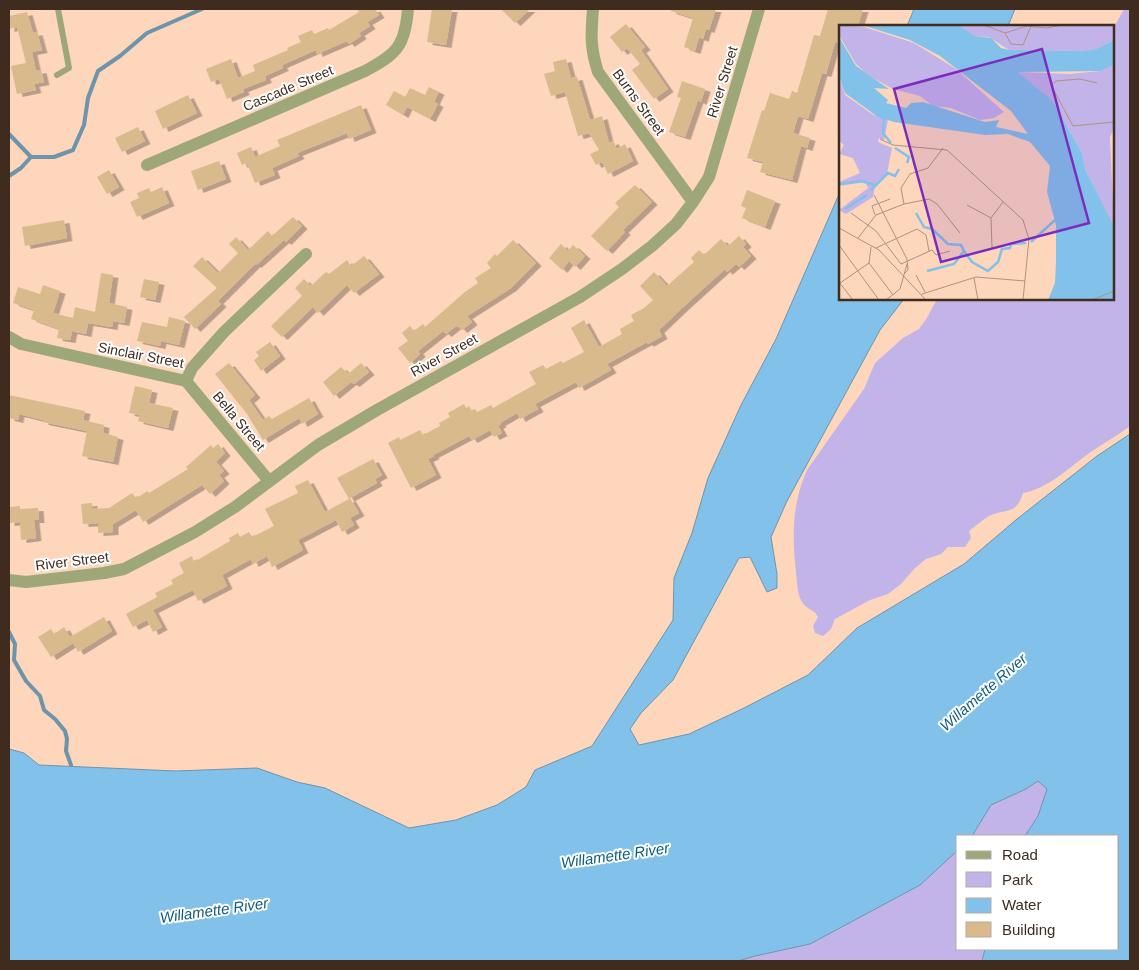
<svg xmlns="http://www.w3.org/2000/svg" width="1139" height="970" font-family="Helvetica,sans-serif">
<style>
.green{fill:#c2b3e9}
.water{fill:#82c1e9;stroke:#6e94ac}
.lines{fill:none;stroke-linecap:round;stroke-linejoin:round}
.stream{stroke:#6e94ac;stroke-width:4}
.building{fill:#d9ba8c;filter:url(#shadow)}
.lane{stroke:#9ea778;stroke-width:6}
.street{stroke:#9ea778;stroke-width:12}
.labels{text-anchor:middle;dominant-baseline:central;stroke-width:4;stroke-linejoin:round;paint-order:stroke}
.street-label{font-size:14px;fill:#3f2c1f;stroke:#fff}
.water-label{font-size:15px;font-style:italic;fill:#0e5c82;stroke:#fff}
.inset-river{fill:none;stroke:#82c1e9;stroke-width:2.5}
.inset-road{fill:none;stroke:#b1927d;stroke-width:1}
.view{fill:#7b2cbf;fill-opacity:0.15;stroke:#7b2cbf;stroke-width:2.5}
.inset-edge{fill:none;stroke:#3f2c1f;stroke-width:2.5}
</style>
<defs>
<filter id="shadow"><feDropShadow dx="5.5" dy="3" stdDeviation="0" flood-color="#0004"/></filter>
</defs>
<rect width="100%" height="100%" fill="#fdd6bb"/>
<path class="green" d="M1124,9H1130V426C1117,436 1102,444 1088,454C1067,469 1049,488 1023,493C1016,516 1006,508 989,516C982,520 976,526 969,531L971,538L965,547H948L941,554L926,559L915,568L901,584L888,594L870,600L835,619L831,629L823,636L815,633L813,626L818,617C815,610 805,608 802,602C797,593 797,582 796,572C792,536 792,503 807,470L864,389L875,363L903,338L919,329L927,318L937,299H1113V29Z
M1038,781L1047,788L1038,816L1025,836H972L991,805L1026,789Z
M958,850V949H985L982,961H738L755,956L810,944L920,885Z"/>
<path class="water" d="M914,9H1015L1008,26H907Z
M840,192V299H904L880,330L787,501L771,537L777,574V588L767,592L750,557L739,558L673,680L641,713L630,729L639,745L689,734L742,709L808,675L857,628L964,564L1017,519L1097,456L1130,434V961H982L985,949H1118V836H1025L1038,816L1047,789L1038,781L1026,789L991,805L972,836H958V850L920,885L810,944L755,956L738,961H9V749L24,753L39,765L176,771L257,768L297,782L325,788L409,828L456,820L497,805L526,787L535,770L592,746L673,620L674,578L692,533L708,478L741,405L776,339Z"/>
<g class="lines">
<path class="stream" d="M9,134L31,157L21,168L9,176
M31,157H54L73,150L84,125L88,98L98,71L120,56L147,33L202,9
M9,632L15,644L14,660L26,681L40,696L44,710L55,719L65,731L67,739L66,751L71,765"/>
</g>
<path class="building" d="M357,9H375L379,15L367,22L370,26L359,33L361,36L349,44L347,41L317,54L316,50L282,65L283,68L265,76L266,80L243,89L244,92L227,99L219,79L211,82L206,69L231,59L238,78L255,71L253,65L288,50L287,48L301,42L298,36L312,30L314,34L328,28L329,30L359,12Z
M432,9H452L446,45L427,42Z
M501,9H530L515,23Z
M671,9H716L709,30L706,29L703,39L699,37L695,51L684,47L693,18L671,11Z
M828,9H863L858,26H840V43L835,42L826,74L822,73L808,119L798,116L793,133L810,138L807,148L801,146L792,180L760,172L763,162L747,158L762,110L764,111L770,93L789,99L792,91L797,93L814,35L820,36Z
M27,12L33,33L37,32L42,50L32,52L36,71L41,70L44,82L34,84L36,90L17,94L11,66L26,63L17,27L9,29V16Z
M626,24L645,47L641,50L668,89L654,99L632,70L640,64L627,48L622,52L610,37Z
M566,59L571,78L577,77L590,120L602,116L609,143L613,141L617,149L625,144L633,161L608,174L602,162L596,165L590,154L599,150L589,133L578,136L565,92L551,96L544,74L555,71L553,62Z
M682,81L705,89L701,102L698,100L685,137L669,132L681,98L677,97Z
M429,87L439,92L434,102L438,104L430,119L407,107L403,115L386,105L394,91L405,97L410,88L425,95Z
M188,95L197,113L163,129L155,111Z
M361,105L371,130L349,139L347,133L297,153L299,156L272,168L275,175L255,183L247,163L242,165L237,153L251,147L255,157L280,146L277,140Z
M138,127L145,141L122,152L115,138Z
M219,161L226,179L198,190L191,171Z
M109,170L119,187L107,194L97,177Z
M635,185L652,202L623,230L625,232L607,251L591,236L619,207L615,203Z
M162,187L169,203L137,217L130,202L139,198L137,193L149,188L151,192Z
M747,190L775,201L765,227L742,218L746,208L741,206Z
M293,217L302,226L286,242L284,240L256,265L255,264L218,301L221,304L195,329L184,317L217,288L193,266L202,257L218,273L238,253L229,244L236,237L248,250L268,231L272,236Z
M64,220L67,238L25,246L22,227Z
M739,236L746,244L743,247L751,256L739,267L736,264L727,272L725,269L682,308L659,330L662,336L648,344L647,342L607,364L611,370L579,388L576,382L535,404L538,409L520,419L517,413L500,423L501,424L498,426L502,433L494,437L490,430L472,440L469,436L433,455L434,456L428,459L436,475L411,488L388,443L399,437L400,440L420,430L423,435L440,426L439,423L450,417L448,413L464,404L466,408L469,406L471,411L475,409L477,412L491,405L493,408L536,384L529,372L543,365L546,369L561,361L563,363L584,352L571,328L584,320L599,347L622,334L620,329L634,321L631,315L644,308L653,300L640,286L654,272L667,286L694,262L691,258L699,250L704,255L721,239L728,246Z
M513,240L536,263L511,288L467,316L472,322L462,330L458,326L457,327L456,326L446,334L443,331L418,351L420,354L410,363L398,348L408,341L402,333L410,326L414,331L423,324L425,327L465,292L478,283L475,278L491,268L487,263L495,254L497,256Z
M561,244L568,251L573,245L585,256L575,267L569,261L562,270L549,258Z
M364,256L379,274L354,293L347,285L318,313L313,307L282,337L271,326L302,296L295,288L304,279L311,286L326,272L329,274L347,260L351,266Z
M101,273L113,275L109,303L127,307L124,323L113,321L112,327L88,323L86,334L72,331L70,340L57,338L59,329L31,319L34,310L13,303L18,287L40,294L43,285L60,291L53,313L73,318L75,307L95,312Z
M144,279L159,282L155,300L140,297Z
M169,317L185,321L179,345L161,341L160,346L137,341L142,322L167,327Z
M270,342L280,356L261,371L254,360L259,356L256,352Z
M229,363L255,395L249,400L263,420L269,416L272,419L309,398L318,414L302,424L299,418L263,440L247,414L215,374Z
M361,363L369,372L354,384L351,382L334,396L323,382L341,367L348,374Z
M135,386L152,390L149,403L173,408L168,428L138,421L140,415L129,413Z
M9,395L85,411L83,420L104,425L103,433L118,437L113,462L82,456L87,431L43,422V420L19,414L18,420L9,418Z
M218,444L225,453L216,462L224,471L219,475L224,481L210,494L202,485L143,522L136,510L113,524V532L98,533V523L83,524L81,504L92,503V509L109,508L132,493L136,498L148,491L149,493L188,469L186,467L211,445L213,448Z
M373,459L382,475L375,479L377,483L350,498L359,513L350,518L354,525L342,532L336,520L298,540L303,550L272,567L267,556L253,564L251,559L222,575L227,586L198,601L193,590L153,610L162,627L153,632L147,620L133,627L126,614L157,597L155,593L173,584L171,580L184,573L179,563L192,556L194,562L230,541L229,538L238,533L240,537L249,532L252,537L274,526L265,509L298,493L295,486L308,480L325,512L349,499L337,478Z
M20,506V509L38,508L39,520H34L36,538L21,540L20,522L9,523V507Z
M104,617L112,631L78,652L73,643L51,657L38,637L51,629L54,634L64,627L70,637Z"/>
<g class="lines">
<path class="lane" d="M57,75L69,68L58,9"/>
<path class="street" d="M593,9C591,35 590,47 598,72L693,202
M147,165L365,71C397,54 405,46 408,9
M9,337L21,344L186,381
M186,381L192,368L224,332L306,254
M186,381L269,481
M9,580L26,582L104,573L124,569L195,532L235,507L318,445L377,410L580,297L622,269L652,246L676,224L693,202L709,177L759,9"/>
</g>
<g class="labels">
<g class="street-label">
<text transform="translate(722 82) rotate(-73)">River Street</text>
<text transform="translate(288 88) rotate(-23)">Cascade Street</text>
<text transform="translate(639 102) rotate(54)">Burns Street</text>
<text transform="translate(141 355) rotate(11)">Sinclair Street</text>
<text transform="translate(444 355) rotate(-29)">River Street</text>
<text transform="translate(239 421) rotate(50)">Bella Street</text>
<text transform="translate(72 561) rotate(-7)">River Street</text>
</g>
<g class="water-label">
<text transform="translate(983 692) rotate(-41)">Willamette River</text>
<text transform="translate(615 855) rotate(-8)">Willamette River</text>
<text transform="translate(214 910) rotate(-8)">Willamette River</text>
</g>
</g>
<g transform="translate(839 25)">
<rect width="275" height="275" fill="#fdd6bb"/>
<path d="M0,0L25,2L75,18L117,44L165,87L155,93L141,95L112,83L94,81L81,71L54,64L29,50L17,39L0,10ZM120,0H275V15L257,24L241,26L170,25L150,12L136,11ZM275,40V103L271,112L275,204L246,144L243,128L213,75L179,47L230,49L262,46ZM0,51L6,70L33,89L49,95L45,115L40,113L39,117L53,123L48,148L36,161L34,172L7,189L0,185L29,163L26,157L0,161V157L21,148L14,133L0,129L5,120L0,116Z" fill="#c2b3e9"/>
<path d="M23,0H120L136,11L152,13L162,23L170,25L241,26L257,24L275,15V40L262,46L179,47L213,75L243,128L246,144L274,200L275,275H209L216,258L217,238V200L208,167L211,141L191,117L169,109L146,110L55,97L39,92L6,68L0,51V12L17,41L50,64L35,63L49,75L47,78L67,83L72,78L84,77L146,97L160,95L157,102L189,109L172,86L101,31L71,15Z" fill="#82c1e9"/>
<path class="inset-river" d="M45,93L44,108L52,118M56,123L70,132L68,138M0,159L22,156L36,160M32,165L49,148L56,151L60,144M6,184L28,170M77,188L85,202L93,204L109,219L122,220L125,226M192,217L216,195M88,246L115,239L125,226L133,237L149,246L159,237L163,224L171,223L172,219L187,218"/>
<path class="inset-road" d="M145,0L166,8L188,1L208,3L224,0M166,8L172,19L184,20L192,1M258,58L241,54L217,56L212,60L234,101L275,97M275,107V143M41,114L54,120L108,125L184,195L190,214L184,275M35,170L68,234L69,245L65,249M65,179L62,163L71,149L89,143L104,123M128,180L152,193M12,188L37,206L62,239L93,225L97,230L111,226M36,190L33,181L51,174M152,193L153,223M152,193L164,177M0,203L40,225L87,275M19,213L37,190L65,179L90,174L98,179L121,208M0,220L40,275M37,223L78,204L87,210L90,226M30,238L54,270M30,238L32,222M77,250L86,267M135,253L139,275M0,257L14,275M1,258L30,238M83,269L137,252L186,256M47,275L61,264L68,239M253,275L275,266"/>
<path class="view" d="M203,24L250,198L102,237L55,64Z"/>
<rect width="275" height="275" class="inset-edge"/>
</g>
<rect width="1139" height="970" fill="none" stroke="#3f2c1f" stroke-width="20"/>
<rect x="956" y="835" width="162" height="115" fill="#ffffff" stroke="#b2aba5"/>
<rect x="966" y="851" width="25" height="8" fill="#9ea778" stroke="#b2aba5"/>
<text x="1002" y="860" font-size="15" fill="#3f2c1f">Road</text>
<rect x="966" y="872" width="25" height="15" fill="#c2b3e9" stroke="#b2aba5"/>
<text x="1002" y="885" font-size="15" fill="#3f2c1f">Park</text>
<rect x="966" y="898" width="25" height="15" fill="#82c1e9" stroke="#b2aba5"/>
<text x="1002" y="910" font-size="15" fill="#3f2c1f">Water</text>
<rect x="966" y="922" width="25" height="15" fill="#d9ba8c" stroke="#b2aba5"/>
<text x="1002" y="935" font-size="15" fill="#3f2c1f">Building</text>
</svg>
